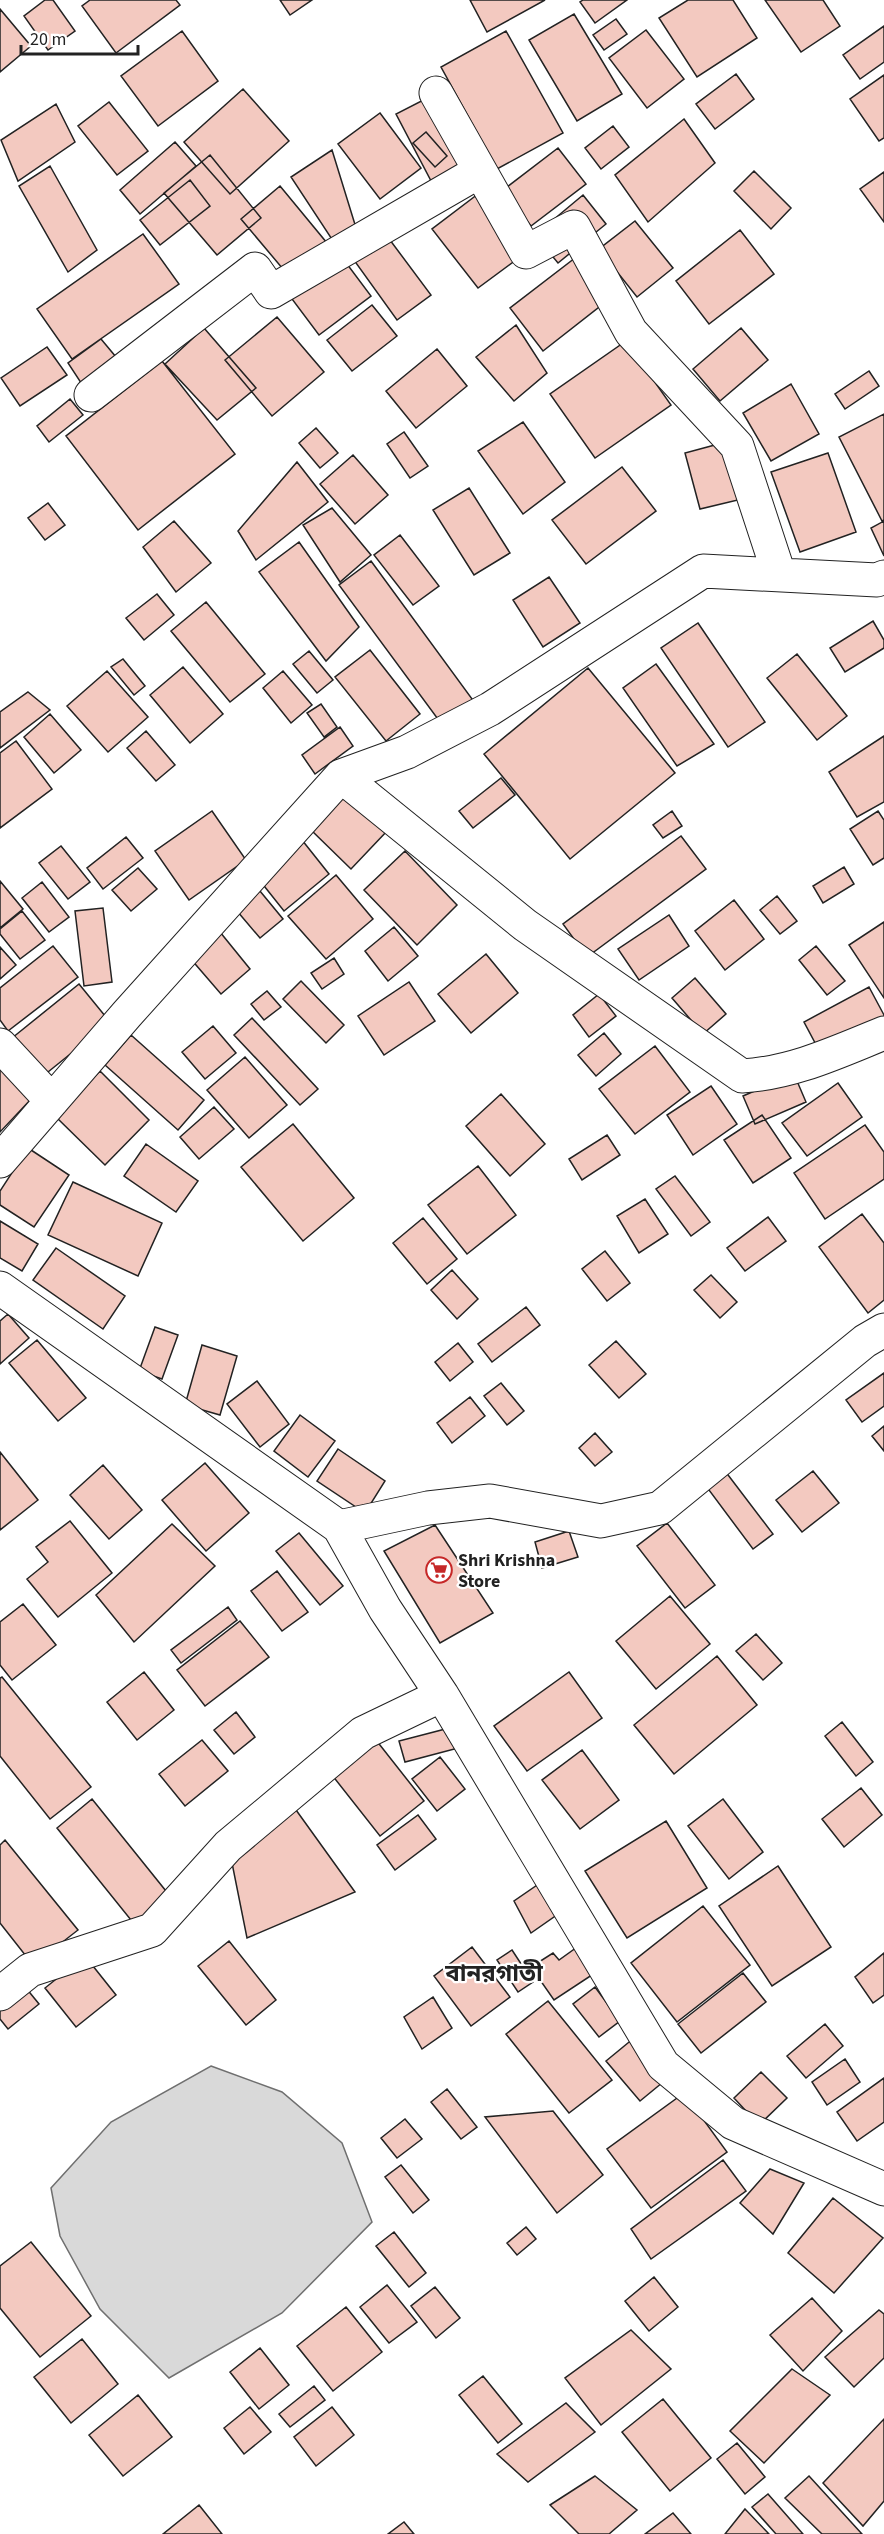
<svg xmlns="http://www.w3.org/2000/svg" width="884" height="2534" font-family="'Source Sans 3','Noto Sans Bengali',sans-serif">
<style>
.water{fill:#d9d9d9;stroke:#6f6f6f;stroke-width:1.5}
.building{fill:#f3c9c0;stroke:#222;stroke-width:1.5}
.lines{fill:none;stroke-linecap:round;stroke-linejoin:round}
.street-casing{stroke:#222;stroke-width:35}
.street{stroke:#fff;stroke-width:33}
.labels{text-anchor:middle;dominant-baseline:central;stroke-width:4.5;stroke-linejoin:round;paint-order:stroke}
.poi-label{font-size:18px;font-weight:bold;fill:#222;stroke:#fff;text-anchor:start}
.district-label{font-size:24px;font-weight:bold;fill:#222;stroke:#fff}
</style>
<rect width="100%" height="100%" fill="#fff"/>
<path class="water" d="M211,2066L282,2092L342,2143L372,2222L282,2313L169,2378L100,2309L60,2236L51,2188L111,2122Z"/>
<path class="building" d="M45,0H53L75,31L48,50L24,16Z
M90,0H176L180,5L116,53L82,6Z
M280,0H312L290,15Z
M470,0H545L487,32Z
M583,0H627L595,23L580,2Z
M688,0H733L757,38L697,77L659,18Z
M765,0H823L840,26L801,52Z
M0,9L31,46L0,72Z
M574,14L622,94L577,121L529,40Z
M616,19L627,34L604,50L593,35Z
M884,26V62L860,79L843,55Z
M646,30L684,79L647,108L609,58Z
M182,31L218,81L158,126L121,76Z
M506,31L563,133L497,169L441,67Z
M736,74L754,99L715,129L696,104Z
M884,75V138L879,141L850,99Z
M243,89L289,141L230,194L184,142Z
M437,93L480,177L440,198L396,114Z
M109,102L148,151L117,175L78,126Z
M56,104L75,142L18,181L1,140Z
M380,113L421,168L380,199L338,144Z
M684,119L715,163L648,222L615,175Z
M613,126L629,147L601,169L585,148Z
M426,132L447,156L435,167L413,143Z
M175,142L196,166L140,214L120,190Z
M558,148L586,184L531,226L503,190Z
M332,150L357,231L337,247L291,177Z
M210,155L261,218L217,255L164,193Z
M50,166L97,250L68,272L19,186Z
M754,171L791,208L771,229L734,191Z
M884,172V222L860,189Z
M190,180L210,206L160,245L140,220Z
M280,186L327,243L288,275L241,219Z
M478,194L524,254L478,288L432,229Z
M583,195L606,224L558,263L535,235Z
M635,221L673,268L637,297L599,249Z
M740,230L774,274L709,324L676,281Z
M384,232L431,295L397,320L351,256Z
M143,234L179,284L72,359L37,309Z
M341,256L371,296L319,335L289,295Z
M575,258L608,300L543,351L510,308Z
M372,305L397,336L352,371L327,340Z
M277,317L324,372L272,416L225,360Z
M516,325L547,373L514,401L476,357Z
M204,328L256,388L217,420L165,364Z
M741,328L768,360L720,401L693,369Z
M101,339L121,363L87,392L68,363Z
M626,341L671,405L595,458L550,394Z
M47,347L67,375L20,406L1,378Z
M437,349L467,386L416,428L386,391Z
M162,361L235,454L138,530L66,436Z
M869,371L879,386L845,409L835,394Z
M791,384L819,434L771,461L743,413Z
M70,399L83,415L49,442L37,426Z
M884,414V520L882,521L839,437Z
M523,422L565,482L523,514L478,451Z
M316,428L338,453L320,468L299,443Z
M404,432L428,466L410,478L387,444Z
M726,442L742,499L700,509L685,453Z
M828,453L856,532L800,552L771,472Z
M353,455L388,495L355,524L320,484Z
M297,462L328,502L256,560L238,531Z
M622,467L656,511L586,564L552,520Z
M469,488L510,553L474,575L433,510Z
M48,503L65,525L45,540L28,518Z
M332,508L371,555L340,582L303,525Z
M174,521L211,563L176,592L143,547Z
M884,521V556L871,528Z
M400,535L439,586L413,605L374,555Z
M299,542L359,627L326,661L259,572Z
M371,561L475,703L443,726L339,585Z
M549,577L580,623L543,647L513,600Z
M157,594L174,615L144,640L126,618Z
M206,602L265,674L230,702L171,631Z
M873,621L884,640V648L845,672L830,648Z
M698,623L765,722L728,747L661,648Z
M370,650L420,714L386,741L335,677Z
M309,651L333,680L317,693L293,664Z
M797,654L847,716L817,740L767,678Z
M123,659L145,686L134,695L111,667Z
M656,664L714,744L677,766L623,688Z
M183,667L223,714L190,743L150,695Z
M588,668L675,773L570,859L484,754Z
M107,671L148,717L108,752L67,706Z
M283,671L312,705L291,723L263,688Z
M28,692L50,710L0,748V712Z
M321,704L337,727L324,737L307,713Z
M50,714L81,750L54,773L24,737Z
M340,727L353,746L315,774L302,755Z
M146,731L175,765L156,781L127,748Z
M884,736V802L857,817L829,772Z
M16,741L52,789L0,828V753Z
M501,778L515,795L473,828L459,811Z
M345,792L387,831L351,869L310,829Z
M212,811L246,860L189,900L155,851Z
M672,811L682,826L663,838L653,825Z
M878,811L884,820V858L873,865L850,829Z
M681,836L706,869L587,957L563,924Z
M126,837L143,858L103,889L87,868Z
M302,840L329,874L284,911L257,877Z
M61,846L90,882L68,899L39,863Z
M405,851L457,905L417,945L364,890Z
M844,867L854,884L823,903L813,886Z
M138,868L157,889L131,911L112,890Z
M336,875L373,919L326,959L288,916Z
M0,881L23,909L0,928Z
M42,882L69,917L49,932L22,898Z
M255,885L283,919L260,938L232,905Z
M777,896L797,921L780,934L760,910Z
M734,900L764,939L725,970L695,931Z
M103,908L112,982L84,986L75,911Z
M22,911L45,940L20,959L0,934V929Z
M669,915L689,946L639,980L618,949Z
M884,922V998L849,945Z
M394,927L418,956L388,981L365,951Z
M220,932L250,969L221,994L190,958Z
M53,946L78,977L8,1031L0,1020V988Z
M816,946L845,981L827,995L799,960Z
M0,947L16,965L0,979Z
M486,954L518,993L471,1033L438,994Z
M334,958L344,974L322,989L311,973Z
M695,978L726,1014L703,1034L672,998Z
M301,981L344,1025L326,1043L283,999Z
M409,982L435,1021L384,1055L358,1016Z
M79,984L110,1022L43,1076L12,1038Z
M869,987L884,1015V1021L821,1054L804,1022Z
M267,991L281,1007L264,1020L251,1004Z
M599,994L616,1016L589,1037L573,1015Z
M252,1018L318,1089L300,1105L234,1035Z
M213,1026L236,1053L205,1079L182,1052Z
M604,1033L621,1054L596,1076L578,1055Z
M131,1035L204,1100L178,1130L105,1065Z
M655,1046L690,1092L635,1134L599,1089Z
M245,1057L287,1105L249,1138L207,1090Z
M0,1066L33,1097L0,1132Z
M100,1071L149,1120L105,1165L55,1116Z
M794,1074L806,1102L755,1124L743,1096Z
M838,1083L862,1117L807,1156L782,1123Z
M711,1086L737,1124L693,1155L667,1115Z
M501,1094L545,1144L510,1176L466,1126Z
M214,1107L234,1129L199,1159L180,1137Z
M762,1115L791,1158L753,1183L724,1140Z
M293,1124L354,1198L303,1241L241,1167Z
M865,1125L884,1152V1179L825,1219L794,1173Z
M607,1135L620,1155L582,1180L569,1159Z
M146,1144L198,1181L176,1212L124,1176Z
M28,1148L69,1175L34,1227L0,1205V1191Z
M478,1166L516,1215L467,1254L428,1205Z
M675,1176L710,1222L691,1236L656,1189Z
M73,1182L162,1223L138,1276L48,1235Z
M645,1199L668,1234L639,1253L617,1216Z
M862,1214L884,1243V1300L868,1313L819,1247Z
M768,1217L786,1241L745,1271L727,1248Z
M423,1218L457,1259L427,1284L393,1243Z
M0,1221L38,1244L22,1271L0,1258Z
M56,1248L125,1296L103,1329L33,1280Z
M605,1251L630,1283L607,1301L582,1269Z
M452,1270L478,1299L457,1319L431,1290Z
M711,1275L737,1302L720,1318L694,1290Z
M526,1307L540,1325L492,1362L478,1344Z
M8,1314L29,1338L0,1364V1321Z
M155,1327L178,1335L162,1379L139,1371Z
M37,1340L86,1398L58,1421L9,1363Z
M616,1341L646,1374L619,1398L589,1365Z
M458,1343L473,1362L450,1381L435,1362Z
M202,1345L237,1356L220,1415L185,1405Z
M884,1373V1406L862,1422L846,1400Z
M257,1381L289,1424L260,1447L227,1404Z
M501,1383L524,1411L507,1425L484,1396Z
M470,1397L485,1416L452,1443L437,1423Z
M300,1415L335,1441L308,1477L274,1451Z
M884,1426V1451L872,1436Z
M595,1433L612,1452L595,1466L579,1448Z
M338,1449L385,1481L365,1513L317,1481Z
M0,1452L38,1500L0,1530Z
M205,1463L249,1513L206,1551L162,1500Z
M103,1465L142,1510L109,1539L70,1495Z
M722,1467L773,1534L753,1549L703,1482Z
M813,1471L839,1503L802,1532L776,1500Z
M70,1521L112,1573L58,1617L27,1579L48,1562L36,1547Z
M667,1523L715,1585L685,1608L637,1546Z
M172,1524L215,1566L134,1642L96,1595Z
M435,1525L493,1613L440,1643L384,1551Z
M569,1531L578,1557L542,1568L535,1542Z
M299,1533L343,1586L320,1605L276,1551Z
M277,1571L308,1612L282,1631L251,1591Z
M670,1596L710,1644L656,1689L616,1641Z
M23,1604L56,1645L12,1680L0,1665V1622Z
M228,1607L237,1620L181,1663L171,1650Z
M240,1621L269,1657L205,1706L177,1670Z
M756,1634L782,1663L763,1680L736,1651Z
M717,1656L757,1705L674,1774L634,1725Z
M144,1672L174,1710L137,1740L107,1702Z
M569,1672L602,1718L527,1771L494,1726Z
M2,1677L91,1787L50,1819L0,1756V1678Z
M236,1712L255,1737L234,1754L214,1730Z
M842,1722L873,1762L856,1776L825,1736Z
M457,1726L462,1747L405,1762L399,1741Z
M202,1740L228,1771L185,1806L159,1774Z
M376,1740L424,1801L380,1836L332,1775Z
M582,1750L619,1800L580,1829L542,1780Z
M440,1757L465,1789L437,1811L412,1779Z
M861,1788L882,1815L844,1847L822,1819Z
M92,1799L174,1901L139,1930L57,1828Z
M723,1799L763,1852L729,1879L688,1826Z
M291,1803L355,1892L247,1938L230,1853Z
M418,1815L436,1839L395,1870L377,1845Z
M666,1821L707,1888L627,1938L585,1871Z
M5,1840L78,1930L33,1965L0,1923V1845Z
M778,1866L831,1947L772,1986L719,1906Z
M543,1881L561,1912L531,1933L514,1901Z
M703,1906L750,1965L677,2022L631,1963Z
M229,1941L276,2000L246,2025L198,1966Z
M580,1945L598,1971L554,2000L531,1967L553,1953L559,1960Z
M472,1947L510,1997L471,2026L434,1976Z
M512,1950L533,1982L518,1992L497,1960Z
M884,1953V1995L873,2003L855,1977Z
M85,1956L116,1995L76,2027L45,1988Z
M743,1973L766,2002L701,2053L678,2024Z
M595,1987L620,2021L599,2037L573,2004Z
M26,1988L39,2004L8,2029L0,2019V2009Z
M433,1997L452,2028L422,2049L404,2017Z
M548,2001L612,2080L569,2113L506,2034Z
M825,2024L843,2046L806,2078L787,2056Z
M634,2038L668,2078L640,2101L606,2061Z
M845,2059L860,2082L827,2105L812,2082Z
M761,2072L787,2098L759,2125L734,2098Z
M884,2078V2122L857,2141L837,2112Z
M447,2089L477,2127L461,2139L431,2102Z
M684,2093L727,2152L651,2208L607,2149Z
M553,2111L603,2175L557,2213L485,2117Z
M405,2119L422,2139L397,2158L381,2138Z
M723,2160L746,2191L651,2259L631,2229Z
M401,2165L429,2200L413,2213L385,2177Z
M770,2169L804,2183L773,2234L740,2203Z
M833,2198L883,2238L834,2293L788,2253Z
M526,2227L536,2239L517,2255L507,2243Z
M394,2232L426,2273L409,2287L376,2246Z
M31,2242L91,2316L40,2357L0,2308V2266Z
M654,2277L678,2307L649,2331L625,2301Z
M387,2285L417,2322L389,2343L360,2307Z
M435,2287L460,2318L436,2338L411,2306Z
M812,2298L842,2331L803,2371L770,2335Z
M346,2307L382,2352L333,2391L297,2346Z
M879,2310L884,2314V2358L854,2387L825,2357Z
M631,2330L671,2369L601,2425L565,2378Z
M82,2339L118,2384L71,2423L34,2377Z
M260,2348L289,2385L259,2409L230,2372Z
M792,2369L830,2395L764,2463L730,2431Z
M483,2376L522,2424L498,2443L459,2395Z
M314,2386L325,2400L290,2427L279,2414Z
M138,2395L172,2437L123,2476L89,2435Z
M663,2399L711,2458L670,2491L622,2432Z
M566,2403L595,2432L528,2482L497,2454Z
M250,2407L271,2432L244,2454L224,2428Z
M332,2407L354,2435L316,2466L294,2437Z
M884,2419V2501L863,2526L823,2483Z
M737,2443L765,2477L745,2494L717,2459Z
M595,2476L637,2510L609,2534H579L550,2505Z
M809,2476L862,2534H822L785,2498Z
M768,2494L803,2534H776L752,2507Z
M199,2505L222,2534H163Z
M745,2509L769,2534H725Z
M673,2513L691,2534H645Z
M404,2522L414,2534H388Z"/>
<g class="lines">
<g class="street-casing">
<path id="street" d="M436,93L526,252L574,227L631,332L737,446L779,574
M91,395L255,269L271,292L480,171
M341,776L525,925L742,1076C793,1073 837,1052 884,1033
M0,1045L52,1101
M0,1161L127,1014L341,776L407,752L490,709L703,571L877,580L884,577
M0,1288L339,1527L385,1609L442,1695L663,2065L733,2123L884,2189
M339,1527L428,1508L490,1501L601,1521L660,1508L865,1341L884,1330
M0,1994L30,1970L152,1930L228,1846L363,1733L442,1695"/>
</g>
<use href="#street" class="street"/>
</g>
<defs>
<g id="supermarket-ring" transform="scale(1.35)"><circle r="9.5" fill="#fff" stroke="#c62828" stroke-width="1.5"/><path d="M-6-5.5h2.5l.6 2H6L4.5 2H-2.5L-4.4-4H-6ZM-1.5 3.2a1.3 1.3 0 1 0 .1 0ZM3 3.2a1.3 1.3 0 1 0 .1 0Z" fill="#c62828"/></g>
</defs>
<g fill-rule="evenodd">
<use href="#supermarket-ring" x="439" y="1570"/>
</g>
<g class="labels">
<g class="poi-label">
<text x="458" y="1560">Shri Krishna<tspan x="458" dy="21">Store</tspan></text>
</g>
<g class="district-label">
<text x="494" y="1973">বানরগাতী</text>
</g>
</g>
<path d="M21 45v9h117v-9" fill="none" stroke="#222222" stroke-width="3"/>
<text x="30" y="45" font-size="18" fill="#222222" stroke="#ffffff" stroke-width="4.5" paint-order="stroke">20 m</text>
</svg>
